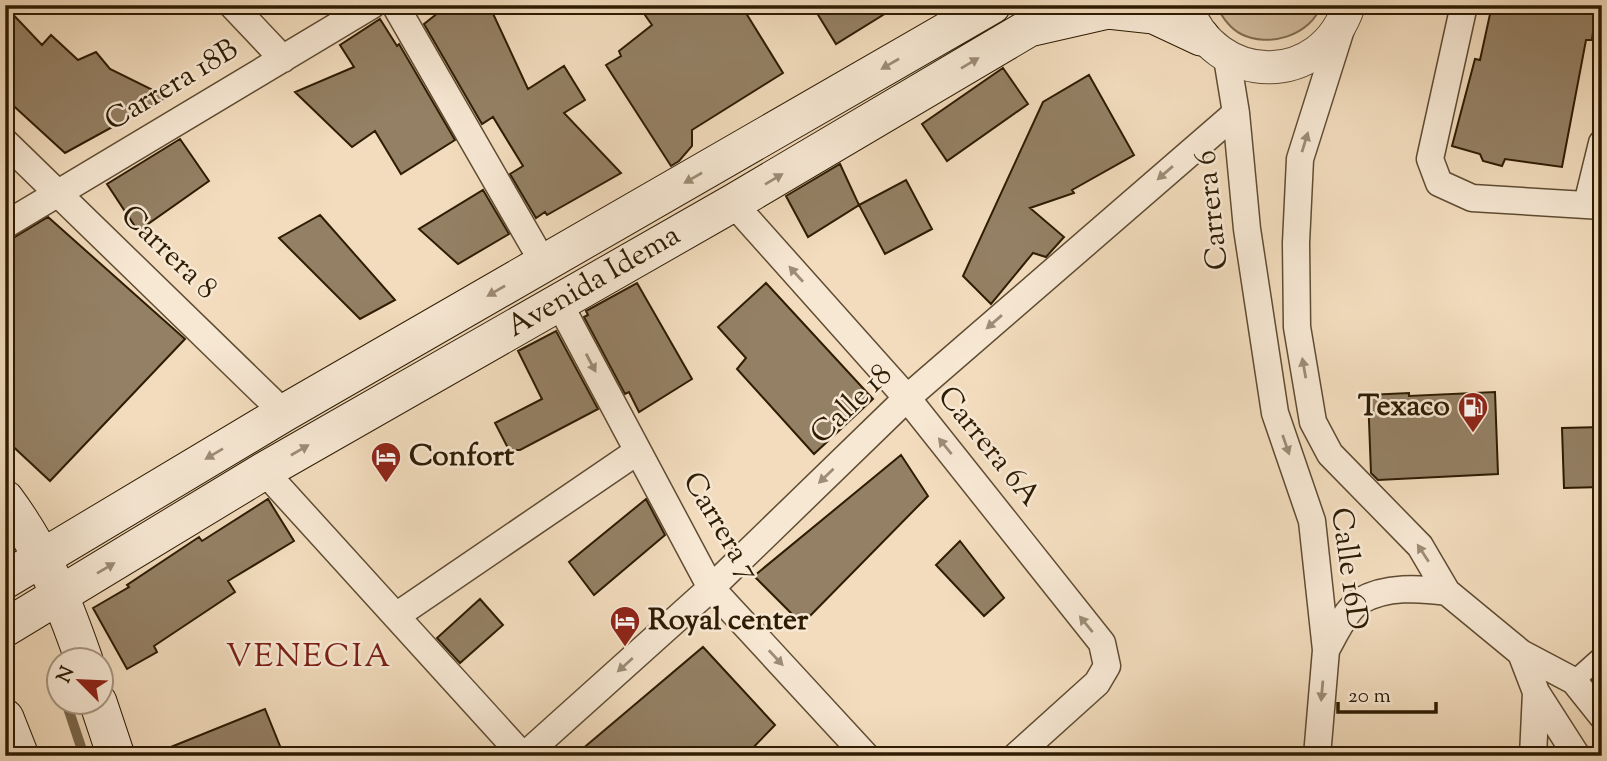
<svg xmlns="http://www.w3.org/2000/svg" width="1607" height="761" font-family="'Sorts Mill Goudy',serif">
<style>
.green{fill:#d1bb9d;stroke:#806c50;stroke-width:2}
.lines{fill:none;stroke-linecap:round;stroke-linejoin:round}
.stream{stroke:#7b684d;stroke-width:10}
.building{fill:#948064;stroke:#2e1c03;stroke-width:2}
.pedestrian-casing{stroke:#5f4c32;stroke-width:22}
.minor-casing{stroke:#5f4c32;stroke-width:29}
.tertiary-casing{stroke:#5f4c32;stroke-width:34}
.secondary-casing{stroke:#2e1c03;stroke-width:39}
.pedestrian{stroke:#f7e8d4;stroke-width:19}
.minor{stroke:#f7e8d4;stroke-width:26}
.tertiary{stroke:#f7e8d4;stroke-width:32}
.secondary{stroke:#f7e8d4;stroke-width:37}
.oneway{fill:#9d8c76}
.labels{text-anchor:middle;dominant-baseline:central;stroke-width:5;stroke-linejoin:round;paint-order:stroke}
.street-label{font-size:30px;fill:#2e1c03;stroke:#f7e8d4}
.poi-label{font-size:30px;font-weight:bold;fill:#2e1c03;stroke:#f7e8d4;text-anchor:start}
.neighbourhood-label{font-size:32px;letter-spacing:2px;fill:#7a1f14;stroke:#f7e8d4}
</style>
<rect width="100%" height="100%" fill="#f2dcbd"/>
<filter id="stains"><feTurbulence type="fractalNoise" baseFrequency=".00286" numOctaves="4"/><feColorMatrix values="0 0 0 0 .2 0 0 0 0 .09 0 0 0 0 .02 0 0 0 .5 -.17"/></filter>
<radialGradient id="worn" r=".72"><stop offset=".6" stop-color="#630" stop-opacity="0"/><stop offset="1" stop-color="#630" stop-opacity=".3"/></radialGradient>
<path class="green" d="M1216,5H1321C1311,36 1268,48 1241,34C1229,28 1222,17 1216,5Z"/>
<g class="lines">
<path class="stream" d="M66,702L84,756"/>
</g>
<path class="building" d="M448,5H489L528,89L564,66L585,100L564,113L621,173L547,215L545,212L536,218L510,174L523,166L493,117L482,124L424,24Z
M660,5H741L783,73L692,130V146L679,161L671,166L606,65L621,56L619,51L652,25L645,15Z
M812,5H899L836,44Z
M1492,5H1560L1596,10L1592,40H1586L1562,167L1505,159L1502,166L1483,161L1480,154L1452,146L1475,59L1480,60Z
M5,6L42,45L51,35L78,60L96,52L110,69L167,97L65,153L5,98Z
M380,19L397,46L399,44L455,140L401,174L375,131L352,147L295,92L354,67L340,45Z
M1003,68L1028,104L947,161L922,124Z
M1089,75L1134,155L1072,190L1074,193L1030,208L1064,237L1046,257L1033,253L991,304L963,276L1043,102Z
M180,139L209,181L138,231L107,184Z
M840,164L859,205L808,237L786,196Z
M906,180L932,229L885,254L859,205Z
M483,190L509,234L458,264L419,229Z
M320,215L395,300L360,319L279,238Z
M48,217L185,339L50,481L5,439V243Z
M637,283L692,379L639,412L629,392L625,394L584,317L588,315L586,311Z
M766,283L873,399L814,454L737,369L746,358L718,327Z
M556,331L598,409L520,450H509L495,423L542,399L518,351Z
M1495,392L1498,474L1378,480L1371,473L1368,395L1409,393V396Z
M1602,427V487L1564,488L1562,428Z
M901,455L928,496L802,624L754,576Z
M268,499L294,541L228,581L235,592L154,646L157,652L127,669L93,608L129,587L127,585L199,537L202,541Z
M646,499L665,535L594,595L569,562Z
M960,541L1004,598L984,616L936,565Z
M480,599L503,625L460,663L437,638Z
M703,647L775,725L745,756H574Z
M265,709L284,756H151V755Z"/>
<g class="lines">
<g class="pedestrian-casing">
<path id="pedestrian" d="M1574,681L1602,656"/>
</g>
<g class="minor-casing">
<path id="minor" d="M232,5L283,59
M395,5L544,264
M1464,5L1430,159L1439,183L1472,198L1602,206
M1342,26L1300,159L1296,243L1297,327L1313,422L1330,454L1420,546L1447,592L1521,653L1574,681L1602,716
M1227,58L1236,113L1247,229L1275,413L1312,521L1326,650L1317,756
M5,142L284,413
M733,203L907,398L1102,643L1107,666L1097,683L1016,756
M1587,204L1602,143
M5,225L372,5
M559,303L711,588L866,756
M264,471L523,756
M396,616L638,451
M1326,650C1334,636 1346,609 1360,601C1386,586 1419,588 1447,592
M1521,653L1536,692L1577,756
M524,756L711,588L907,398L1236,113
M1533,756L1536,692"/>
</g>
<g class="tertiary-casing">
<path id="tertiary" d="M1186,5C1215,87 1322,89 1349,5"/>
</g>
<g class="secondary-casing">
<path id="secondary" d="M5,499C43,550 63,600 84,660
M5,580L284,413L992,5
M5,628L264,471L733,203L1029,28L1108,10L1154,15L1201,37
M98,702L116,756
M5,718L20,756"/>
</g>
<use href="#pedestrian" class="pedestrian"/>
<use href="#minor" class="minor"/>
<use href="#tertiary" class="tertiary"/>
<use href="#secondary" class="secondary"/>
</g>
<defs><path id="oneway-solid" d="M-6-.8H1V-3.2L6.5 0L1 3.2V.8H-6Z" transform="scale(1.75)"/></defs>
<g class="oneway">
<use href="#oneway-solid" transform="translate(970 63) rotate(-31)"/>
<use href="#oneway-solid" transform="translate(890 64) rotate(150)"/>
<use href="#oneway-solid" transform="translate(1305 142) rotate(-73)"/>
<use href="#oneway-solid" transform="translate(1165 173) rotate(139)"/>
<use href="#oneway-solid" transform="translate(693 178) rotate(150)"/>
<use href="#oneway-solid" transform="translate(774 179) rotate(-31)"/>
<use href="#oneway-solid" transform="translate(796 274) rotate(-132)"/>
<use href="#oneway-solid" transform="translate(496 291) rotate(150)"/>
<use href="#oneway-solid" transform="translate(994 322) rotate(139)"/>
<use href="#oneway-solid" transform="translate(591 363) rotate(62)"/>
<use href="#oneway-solid" transform="translate(1304 368) rotate(-100)"/>
<use href="#oneway-solid" transform="translate(1286 445) rotate(71)"/>
<use href="#oneway-solid" transform="translate(945 446) rotate(-129)"/>
<use href="#oneway-solid" transform="translate(300 450) rotate(-30)"/>
<use href="#oneway-solid" transform="translate(214 454) rotate(149)"/>
<use href="#oneway-solid" transform="translate(826 476) rotate(136)"/>
<use href="#oneway-solid" transform="translate(1423 553) rotate(-123)"/>
<use href="#oneway-solid" transform="translate(106 568) rotate(-31)"/>
<use href="#oneway-solid" transform="translate(1086 624) rotate(-129)"/>
<use href="#oneway-solid" transform="translate(776 658) rotate(47)"/>
<use href="#oneway-solid" transform="translate(625 665) rotate(138)"/>
<use href="#oneway-solid" transform="translate(1322 691) rotate(95)"/>
</g>
<defs>
<g id="fuel-pin" transform="scale(1.575)"><path d="M0 17L-7.5 6A9.5 9.5 0 1 1 7.5 6Z" fill="#8f2418" stroke="#f7e8d4"/><path d="M-5.5-6h7V0h2V4h1.3V-2.5L3-4.5l.8-.8L6-3V5H2.5V1h-1V6h-7ZM-4.2-4.7v3.2H.2V-4.7Z" fill="#fff"/></g>
<g id="hotel-pin" transform="scale(1.575)"><path d="M0 17L-7.5 6A9.5 9.5 0 1 1 7.5 6Z" fill="#8f2418" stroke="#f7e8d4"/><path d="M-6-4.5h1.5V1H6V5H4.5V3h-9V5H-6ZM-4 0a1.8 1.8 0 1 1 3.6 0ZM.5 0V-2.5h3Q6-2.5 6 0Z" fill="#fff"/></g>
</defs>
<g fill-rule="evenodd">
<use href="#fuel-pin" x="1473" y="407"/>
<use href="#hotel-pin" x="386" y="457"/>
<use href="#hotel-pin" x="625" y="621"/>
</g>
<g class="labels">
<g class="street-label">
<text transform="translate(172 86) rotate(-31)">Carrera 18B</text>
<text transform="translate(1213 210) rotate(-96)">Carrera 6</text>
<text transform="translate(168 253) rotate(44)">Carrera 8</text>
<text transform="translate(594 282) rotate(-30)">Avenida Idema</text>
<text transform="translate(852 405) rotate(-44)">Calle 18</text>
<text transform="translate(988 447) rotate(51)">Carrera 6A</text>
<text transform="translate(720 527) rotate(59)">Carrera 7</text>
<text transform="translate(1348 569) rotate(82)">Calle 16D</text>
</g>
<g class="poi-label">
<text x="1450" y="407" text-anchor="end">Texaco</text>
<text x="409" y="457">Confort</text>
<text x="648" y="621">Royal center</text>
</g>
<g class="neighbourhood-label">
<text x="309" y="658">VENECIA</text>
</g>
</g>
<rect width="1607" height="761" fill="none" stroke="#f2dcbd" stroke-width="28"/>
<rect x="7" y="7" width="1593" height="747" fill="none" stroke="#2e1c03" stroke-width="3.5"/>
<rect x="14" y="14" width="1579" height="733" fill="none" stroke="#2e1c03" stroke-width="2"/>
<g transform="translate(80 681) rotate(294)"><circle r="33" fill="#f7e8d4" stroke="#a79680" stroke-width="2"/>
<path d="M0-5L12 26L0 18L-12 26Z" fill="#8f2418"/>
<text y="-10" font-size="19" font-weight="bold" text-anchor="middle" fill="#2e1c03">N</text>
</g>
<path d="M1338 702v10h98v-10" fill="none" stroke="#2e1c03" stroke-width="3.5"/>
<text x="1348" y="702" font-size="21" fill="#2e1c03" stroke="#f7e8d4" stroke-width="5" paint-order="stroke">20 m</text>
<rect width="100%" height="100%" filter="url(#stains)"/>
<rect width="100%" height="100%" fill="url(#worn)"/>
</svg>
